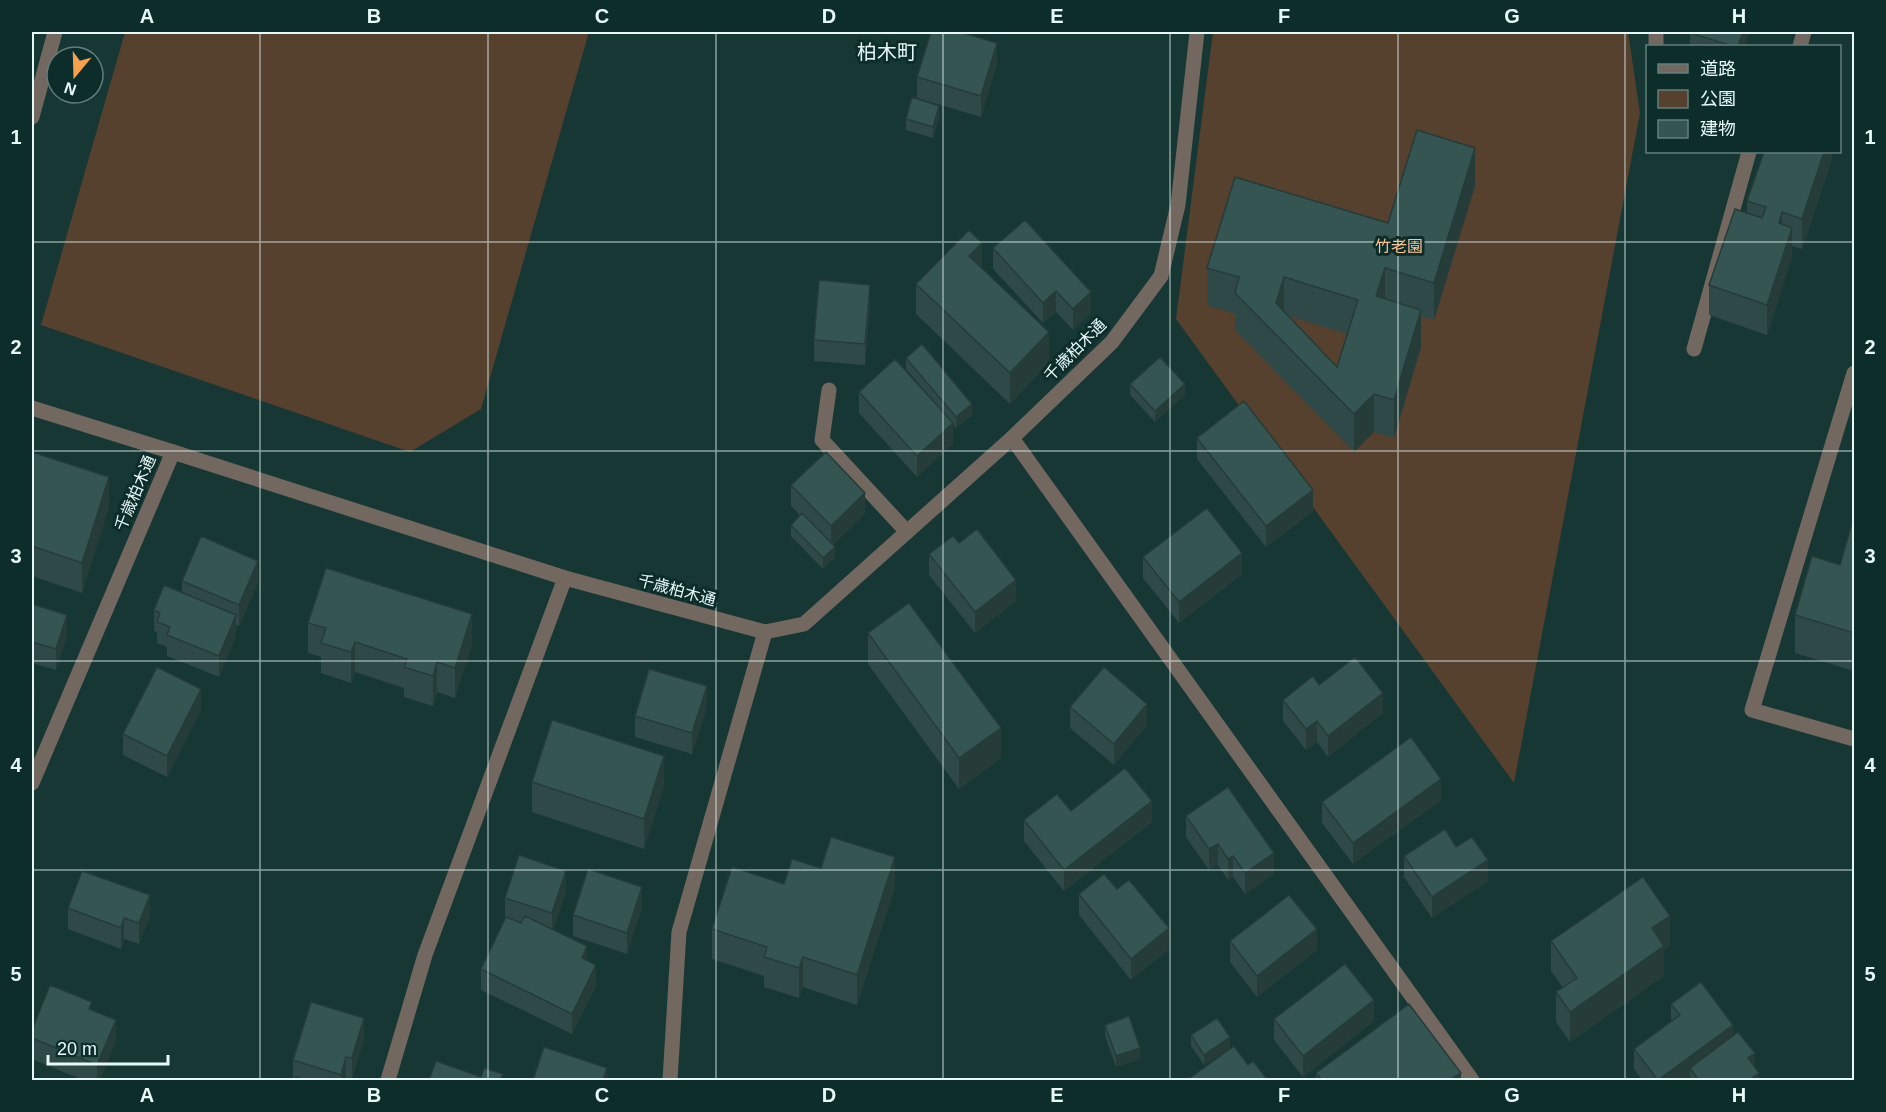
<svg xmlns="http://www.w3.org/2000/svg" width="1886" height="1112" font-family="Arial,'Noto Sans JP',sans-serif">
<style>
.green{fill:#56402e}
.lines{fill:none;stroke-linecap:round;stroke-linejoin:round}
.service{stroke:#726860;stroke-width:15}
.minor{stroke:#726860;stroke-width:15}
.tertiary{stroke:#726860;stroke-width:15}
.wall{fill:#2e4947;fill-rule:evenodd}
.shaded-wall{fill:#253c39}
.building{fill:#355552;stroke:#253c39;stroke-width:1.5;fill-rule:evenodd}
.grid{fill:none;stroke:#e7f9f7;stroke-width:1.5;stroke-opacity:0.55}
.labels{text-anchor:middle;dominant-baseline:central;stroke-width:6;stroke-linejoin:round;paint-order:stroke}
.park-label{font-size:16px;fill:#fcc496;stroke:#0c2d2a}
.street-label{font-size:16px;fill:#e7f9f7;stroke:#0c2d2a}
.quarter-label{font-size:20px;fill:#e7f9f7;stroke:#0c2d2a}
.neatline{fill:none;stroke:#e7f9f7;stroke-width:2}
.grid-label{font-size:20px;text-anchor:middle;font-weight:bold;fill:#e7f9f7}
</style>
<rect width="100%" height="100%" fill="#173734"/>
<path class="green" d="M125,32H589L481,409L410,452L41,325Z
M1213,32H1628L1640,113L1514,783L1176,319Z"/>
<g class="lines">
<path class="service" d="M1656,46V32
M1800,46L1804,32
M32,117L55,32
M1694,349L1749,152
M1854,373L1752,710L1854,739
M829,390L822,440L907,532
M32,408L173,452"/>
<path class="minor" d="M1012,438L1472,1080
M388,1080L425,955L565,578
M670,1080L679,932L765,632"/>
<path class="tertiary" d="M32,783L173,452L565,578L765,632L804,624L1012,438L1112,342L1161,276L1178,205L1197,32"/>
</g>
<path class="wall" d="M1690,32H1749L1745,46H1690Z
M997,64L981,117L917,98V77Z
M939,117L933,138L906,130V119Z
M1832,152V159L1802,249L1792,246V258L1767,335L1709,315V285L1747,213V201Z
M1475,186L1434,320L1421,316V347L1394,438L1374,432L1354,452L1235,330V314L1207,305V268L1388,223ZM1289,316L1347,334L1337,367Z
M993,248L1091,313L1073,330L1056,312L1043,323L993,269Z
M982,268L1049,362L1010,404L916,314V284Z
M870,306L865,365L814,361V340Z
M906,358L972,415L956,428L953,424V444L917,477L859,413V392L939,407L906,369Z
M1130,384L1185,395L1155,422L1130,395Z
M1197,438L1313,511L1266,547L1197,459Z
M32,447V452L109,507L82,593L32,576Z
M791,485L865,514L833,545L835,558L823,569L791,536V525L800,515L791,506Z
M1854,516V671L1795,653V615L1840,565Z
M959,543L1016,601L975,633L929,575V554Z
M1143,557L1242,574L1179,623L1143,578Z
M182,581L258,582L239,626L236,625V636L219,677L167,656V647L157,643V632L154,631V610L182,592Z
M32,604L67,636L56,670L32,663Z
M308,623L472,645L455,698L437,692L433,706L404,697V688L355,672L351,683L321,673V657L308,653Z
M868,633L1001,758L959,789L868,664Z
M1319,685L1383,713L1328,757L1317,742L1306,750L1283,721V700Z
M707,707L692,754L635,737V716Z
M1070,707L1147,725L1114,765L1070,728Z
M201,710L167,777L123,755V734Z
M532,782L664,786L644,849L532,812Z
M1441,800L1353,864L1322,823V802Z
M1071,811L1152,822L1064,891L1024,841V820Z
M1186,816L1274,874L1245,894L1233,877L1228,880L1218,865L1209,870L1186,837Z
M1456,847L1488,881L1432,918L1404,877V856Z
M821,868L895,887L857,1005L803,987L799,998L764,987V976L712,959V929L784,884Z
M1117,889L1169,949L1131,980L1079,915V894Z
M566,892L553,930L587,960L596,986L572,1034L481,990V969L505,919V898Z
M68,908L150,916L139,944L124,939L121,949L68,929Z
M642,908L627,954L573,936V915Z
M1230,941L1317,950L1257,997L1230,962Z
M1551,941L1670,946L1664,950V976L1570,1042L1556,1022V992L1563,988L1551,971Z
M1671,1004L1733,1036L1755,1067L1759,1080H1690V1077L1685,1080H1642L1634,1069V1049L1671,1022Z
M1274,1019L1374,1021L1303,1077L1274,1040Z
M1105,1025L1140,1059L1116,1067L1105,1036Z
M32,1030L116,1041L100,1080H83L32,1059Z
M1191,1035L1230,1048L1204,1065L1191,1046Z
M364,1039L352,1079L346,1078L345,1080H293V1060Z
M1316,1073L1461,1080H1316Z"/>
<path class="shaded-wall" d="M1743,32H1749L1745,46H1738Z
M997,43V64L981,117V96Z
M939,106V117L933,138V127Z
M1475,148V186L1434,320V283Z
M1824,152H1832V159L1802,249V219Z
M1782,212V242L1779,223Z
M1792,228V258L1767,335V305Z
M982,243V273L969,256Z
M1385,268V305L1376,296Z
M1284,277V315L1276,303Z
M870,285V306L865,365V344Z
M1056,291V312L1043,323V303Z
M1091,292V313L1073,330V309Z
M1421,310V347L1394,438V400Z
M1049,332V362L1010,404V373Z
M1185,384V395L1155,422V411Z
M1374,394V432L1354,452V414Z
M972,404V415L956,428V417Z
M953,423V444L917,477V456Z
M109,477V507L82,593V563Z
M1313,490V511L1266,547V526Z
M865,493V514L831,547V526Z
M835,547V558L823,569V558Z
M1242,553V574L1179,623V602Z
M258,561V582L239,626V605Z
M1016,580V601L975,633V612Z
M472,614V645L455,698V668Z
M67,615V636L56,670V649Z
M236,615V636L219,677V656Z
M355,642V672L351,683V652Z
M437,662V692L433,706V676Z
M707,686V707L692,754V733Z
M35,688V709L32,719V698Z
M201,689V710L167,777V756Z
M1383,693V713L1328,757V736Z
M1147,704V725L1114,765V744Z
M1317,721V742L1306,750V729Z
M1001,728V758L959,789V758Z
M664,756V786L644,849V819Z
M1441,779V800L1353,864V843Z
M1152,801V822L1064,891V870Z
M1218,844V865L1209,870V849Z
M1274,853V874L1245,894V873Z
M1233,856V877L1228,880V859Z
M895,857V887L857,1005V975Z
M1488,860V881L1432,918V897Z
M566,871V892L552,934V913Z
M642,887V908L627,954V933Z
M150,895V916L139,944V923Z
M1670,916V946L1664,950V976L1570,1042V1012L1652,928Z
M124,918V939L121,949V928Z
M1169,928V949L1131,980V959Z
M1317,929V950L1257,997V976Z
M587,946V967L582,958Z
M803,957V987L799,998V968Z
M596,965V986L572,1034V1014Z
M1374,1000V1021L1303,1077V1056Z
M364,1018V1039L352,1079V1058Z
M116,1020V1041L100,1080H97V1065Z
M1733,1025V1046L1690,1068V1077L1685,1080H1658Z
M1230,1037V1048L1204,1065V1055Z
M1140,1048V1059L1116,1067V1056Z
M1755,1053V1074L1748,1058Z
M346,1057V1078L345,1080H341V1075Z
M607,1068V1080H603Z
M1461,1073V1080H1450Z
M1759,1073V1080H1749Z"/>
<path class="building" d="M931,32H960L997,43L981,96L917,77Z
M1690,32H1743L1738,46H1733L1690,33Z
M912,97L939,106L933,127L906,119Z
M1417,130L1475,148L1434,283L1385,268L1376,296L1421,310L1394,400L1374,394L1354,414L1235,293L1239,277L1207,268L1235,177L1388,223ZM1284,277L1358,300L1337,367L1276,303Z
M1764,152H1824L1802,219L1782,212L1779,223L1792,228L1767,305L1709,285L1735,209L1762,218L1766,207L1747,201Z
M1025,220L1091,292L1073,309L1056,291L1043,303L993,248Z
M969,230L982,243L969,256L1049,332L1010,373L916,284Z
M819,280L870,285L865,344L814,340Z
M922,344L972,404L956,417L906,358Z
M1160,357L1185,384L1155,411L1130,384Z
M895,359L953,423L917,456L859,392Z
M1244,401L1313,490L1266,526L1197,438Z
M32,452L109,477L82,563L32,546Z
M826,452L865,493L831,526L791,485Z
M1207,508L1242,553L1179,602L1143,557Z
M802,513L835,547L823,558L791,525Z
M1854,516V633L1795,615L1812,556L1840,565Z
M977,529L1016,580L975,612L929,554L953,536L959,543Z
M201,536L258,561L239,605L182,581Z
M326,568L472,614L455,668L437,662L433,676L404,667L407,659L355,642L351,652L321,643L326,628L308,623Z
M164,585L236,615L219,656L167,635L170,627L157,622L160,613L154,610Z
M909,603L1001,728L959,758L868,633Z
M32,604L67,615L56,649L32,642Z
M1355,657L1383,693L1328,736L1317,721L1306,729L1283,700L1313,676L1319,685Z
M157,667L201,689L167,756L123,734Z
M1104,667L1147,704L1114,744L1070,707Z
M649,669L707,686L692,733L635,716Z
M32,687L35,688L32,698Z
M552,720L664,756L644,819L532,782Z
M1411,737L1441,779L1353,843L1322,802Z
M1125,768L1152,801L1064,870L1024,820L1057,794L1071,811Z
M1228,787L1274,853L1245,873L1233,856L1228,859L1218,844L1209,849L1186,816Z
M1445,829L1456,847L1472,837L1488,860L1432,897L1404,856Z
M831,837L895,857L857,975L803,957L799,968L764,957L767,947L712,929L732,867L784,884L792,859L821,868Z
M519,855L566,871L552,913L505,898Z
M588,869L642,887L627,933L573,915Z
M82,871L150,895L139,923L124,918L121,928L68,908Z
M1104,874L1117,889L1129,880L1169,928L1131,959L1079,894Z
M1643,877L1670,916L1652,928L1664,946L1570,1012L1556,992L1577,978L1551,941Z
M1289,895L1317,929L1257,976L1230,941Z
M525,916L587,946L582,958L596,965L572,1014L481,969L506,917L521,923Z
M1345,964L1374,1000L1303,1056L1274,1019Z
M1701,982L1733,1025L1658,1080L1634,1049L1680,1015L1671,1004Z
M50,985L92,1002L89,1009L116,1020L97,1065L32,1038V1030Z
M311,1002L364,1018L352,1058L346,1057L341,1075L293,1060Z
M1409,1004L1461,1073L1450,1080H1322L1316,1073Z
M1129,1016L1140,1048L1116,1056L1105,1025Z
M1217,1018L1230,1037L1204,1055L1191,1035Z
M1738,1032L1755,1053L1748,1058L1759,1073L1749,1080H1694L1697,1078L1690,1068Z
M1234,1046L1248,1065L1253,1061L1267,1079L1265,1080H1187Z
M544,1047L607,1068L603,1080H533Z
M436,1061L481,1077L484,1068L503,1074L500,1080H429Z
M296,1077L306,1080H295Z"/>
<path class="grid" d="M260,32V1080M488,32V1080M716,32V1080M943,32V1080M1170,32V1080M1398,32V1080M1625,32V1080M32,242H1854M32,451H1854M32,661H1854M32,870H1854"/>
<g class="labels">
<g class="park-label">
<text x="1399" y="246">竹老園</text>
</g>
<g class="street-label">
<text transform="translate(1075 350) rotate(-45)">千歳柏木通</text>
<text transform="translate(135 493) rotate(-67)">千歳柏木通</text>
<text transform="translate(677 590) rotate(15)">千歳柏木通</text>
</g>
<g class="quarter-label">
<text x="887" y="52">柏木町</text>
</g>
</g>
<rect width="1886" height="1112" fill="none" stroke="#0c2d2a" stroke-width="66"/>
<rect x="1646" y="45" width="195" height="108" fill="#0c2d2a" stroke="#647f7c" stroke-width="1.5"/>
<rect x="1658" y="64" width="30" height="9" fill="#726860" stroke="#647f7c" stroke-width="1.5"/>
<text x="1700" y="75" font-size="18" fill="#e7f9f7">道路</text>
<rect x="1658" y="90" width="30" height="18" fill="#56402e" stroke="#647f7c" stroke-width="1.5"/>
<text x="1700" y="105" font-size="18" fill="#e7f9f7">公園</text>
<rect x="1658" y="120" width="30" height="18" fill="#355552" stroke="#647f7c" stroke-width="1.5"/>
<text x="1700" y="135" font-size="18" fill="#e7f9f7">建物</text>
<g transform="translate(75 75) rotate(199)"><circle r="28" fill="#0c2d2a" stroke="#647f7c" stroke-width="1.5"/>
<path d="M0-4.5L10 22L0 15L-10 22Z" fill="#f9a04d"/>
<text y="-9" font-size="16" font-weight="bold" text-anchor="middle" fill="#e7f9f7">N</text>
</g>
<path d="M48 1055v9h120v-9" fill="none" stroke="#e7f9f7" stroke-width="3"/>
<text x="57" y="1055" font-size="18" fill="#e7f9f7" stroke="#0c2d2a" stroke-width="4.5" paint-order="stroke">20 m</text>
<rect x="33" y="33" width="1820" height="1046" class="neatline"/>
<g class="grid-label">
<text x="147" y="23">A</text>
<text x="374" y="23">B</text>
<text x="602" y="23">C</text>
<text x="829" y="23">D</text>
<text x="1057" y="23">E</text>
<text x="1284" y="23">F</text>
<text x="1512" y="23">G</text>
<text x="1739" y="23">H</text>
<text x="16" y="144">1</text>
<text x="1870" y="144">1</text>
<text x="16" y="354">2</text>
<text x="1870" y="354">2</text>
<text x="16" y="563">3</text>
<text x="1870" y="563">3</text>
<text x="16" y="772">4</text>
<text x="1870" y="772">4</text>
<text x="16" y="981">5</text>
<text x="1870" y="981">5</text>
<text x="147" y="1102">A</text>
<text x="374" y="1102">B</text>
<text x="602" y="1102">C</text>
<text x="829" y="1102">D</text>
<text x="1057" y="1102">E</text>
<text x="1284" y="1102">F</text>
<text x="1512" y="1102">G</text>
<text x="1739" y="1102">H</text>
</g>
</svg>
